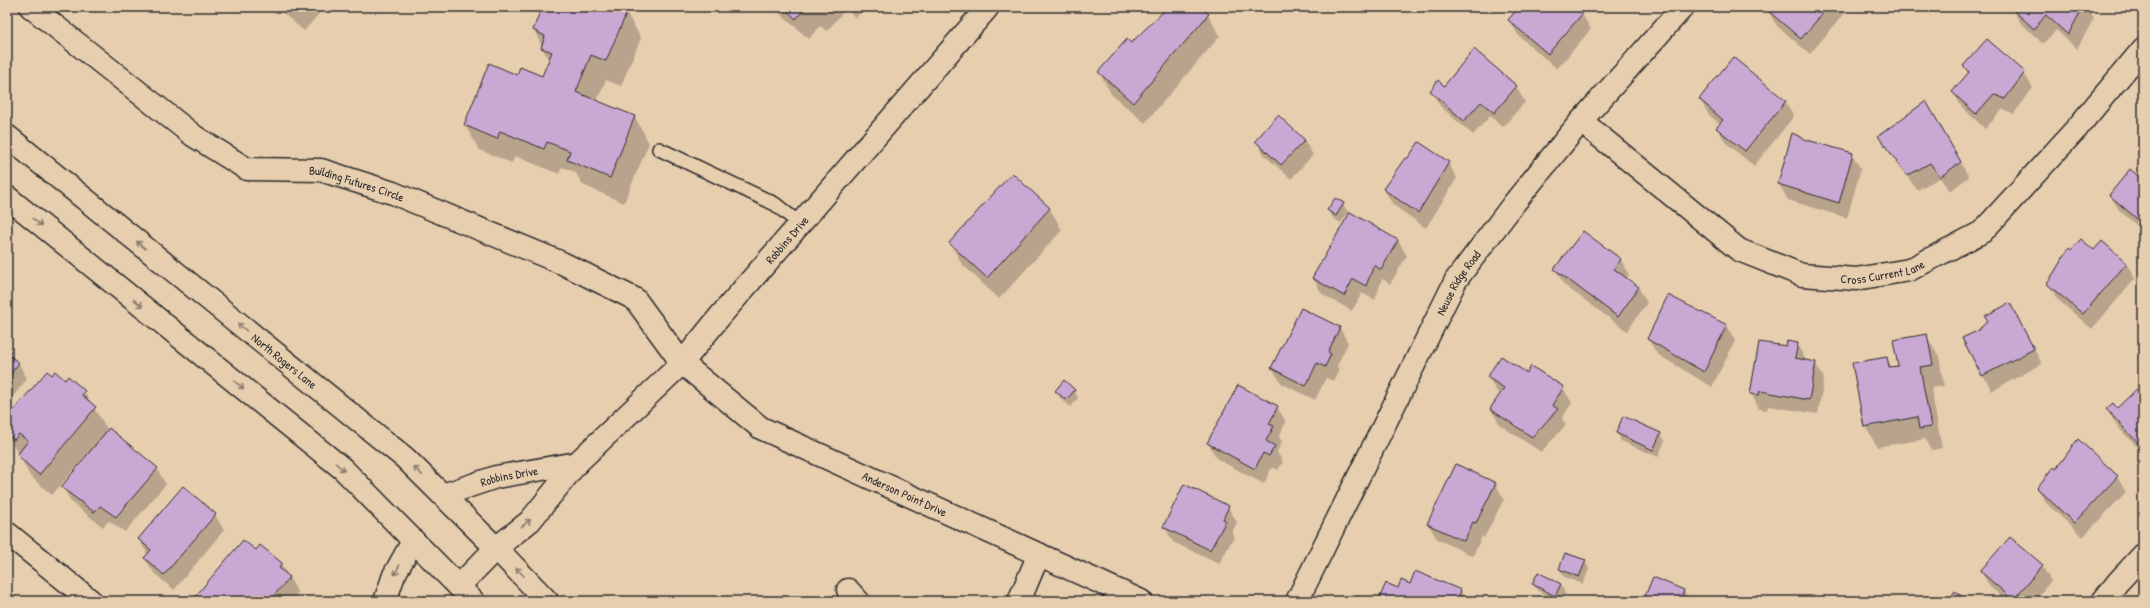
<svg xmlns="http://www.w3.org/2000/svg" width="2150" height="608" font-family="'Patrick Hand',sans-serif">
<style>
.shadow{fill:#0003}
.building{fill:#c9a9d4;stroke:#2b2b2b}
.lines{fill:none;stroke-linecap:round;stroke-linejoin:round}
.service-casing{stroke:#2b2b2b;stroke-width:16}
.minor-casing{stroke:#2b2b2b;stroke-width:25}
.tertiary-casing{stroke:#2b2b2b;stroke-width:25}
.service{stroke:#e7ceaf;stroke-width:13}
.minor{stroke:#e7ceaf;stroke-width:22}
.tertiary{stroke:#e7ceaf;stroke-width:22}
.oneway{stroke:#897c6d}
.labels{text-anchor:middle;dominant-baseline:central;stroke-width:3.5;stroke-linejoin:round;paint-order:stroke}
.street-label{font-size:12px;fill:#2b2b2b;stroke:#e7ceaf}
</style>
<rect width="100%" height="100%" fill="#e7ceaf"/>
<filter id="ink" filterUnits="userSpaceOnUse"><feTurbulence type="fractalNoise" baseFrequency=".025" numOctaves="2"/><feDisplacementMap in="SourceGraphic" scale="8" xChannelSelector="R" yChannelSelector="G"/><feConvolveMatrix kernelMatrix="1 2 1 2 8 2 1 2 1" color-interpolation-filters="sRGB"/></filter>
<g filter="url(#ink)">
<path class="shadow" d="M276,7H325L304,31Z
M543,7H613L626,12L641,38L621,86L606,80L597,101L635,117L649,143L624,203L583,185L575,172L562,167L559,174L515,156L512,163L479,150L465,125L518,76L542,77L549,61L534,30Z
M772,7H866L856,18L846,9L827,31L820,26L809,39Z
M1170,7H1199L1208,15L1220,36L1145,123L1111,94L1099,72Z
M1520,7H1574L1582,14L1591,29L1557,69L1518,35L1509,20Z
M1771,7H1849V8L1810,54L1777,26L1768,11Z
M2011,7H2088L2094,18L2077,49L2056,30L2043,44L2020,22Z
M1987,40L2024,73L2033,88L2014,114L2003,109L1985,129L1962,107L1953,92L1968,74L1964,66Z
M1445,87H1516L1525,102L1503,127L1490,116L1473,135L1440,106L1431,91Z
M1700,100L1785,101L1794,116L1754,166L1726,143L1717,128L1721,125L1709,115Z
M1926,102L1969,177L1950,191L1940,178L1917,190L1879,136Z
M1793,135L1852,154L1861,169L1847,218L1788,200L1779,184Z
M1304,140L1313,155L1291,179L1265,156L1256,141Z
M1419,143L1448,163L1457,178L1426,228L1393,205L1384,189Z
M1012,175L1050,209L1062,230L999,299L962,264L950,243Z
M2143,181V231L2119,210L2110,195Z
M1336,199L1343,204L1348,212L1341,223L1333,218L1328,210Z
M1583,232L1621,260L1629,275L1626,279L1639,288L1647,303L1627,331L1564,285L1556,270Z
M1398,240L1407,256L1390,284L1382,279L1375,300L1362,293L1352,311L1322,294L1313,278Z
M2071,252L2127,263L2135,279L2092,329L2057,299L2049,284Z
M2010,304L2042,364L1992,391L1963,339L1977,332Z
M1727,325L1735,341L1712,387L1657,354L1648,339Z
M1340,328L1348,343L1337,366L1339,370L1333,381L1326,378L1315,400L1281,383L1272,368Z
M1926,335L1939,356L1944,386L1931,388L1942,448L1932,450L1925,439L1877,447L1865,426L1887,358L1892,368L1899,367Z
M1797,344L1806,361L1815,363L1824,378L1818,414L1768,406L1767,410L1759,409L1751,393L1787,348Z
M7,350L19,364L27,379L7,404Z
M52,376L84,392L108,430L157,469L166,484L125,532L109,521L103,527L71,502L63,487L87,456L86,455L52,495L30,476L7,433V420Z
M1488,377L1563,388L1572,403L1562,418L1566,425L1541,452L1500,425L1491,409L1501,395L1497,392Z
M2143,384V453L2116,425L2107,409H2117Z
M1074,390L1078,398L1071,407L1061,399L1057,391Z
M1277,407L1286,422L1279,436L1282,442L1277,452L1283,462L1278,470L1272,467L1264,484L1217,459L1208,443Z
M1617,433H1660L1665,441L1658,457L1621,441Z
M2078,441L2117,477L2126,492L2083,537L2047,504L2038,489L2056,470Z
M1495,483L1504,499L1484,538L1482,536L1473,556L1437,539L1428,524Z
M1228,507L1237,522L1232,533L1234,537L1219,564L1173,542L1164,526Z
M215,515L224,530L174,590L154,573L145,558L148,555L139,539Z
M260,546L281,564L290,579L298,593L291,601H195L194,599Z
M1585,561L1589,569L1583,584L1564,577L1560,569Z
M2042,566L2051,581L2034,601H2007L1990,587L1981,572Z
M1533,584L1561,585L1565,593L1561,601H1556L1538,591Z
M1398,589L1461,591L1466,601H1379Z
M1684,591L1690,601H1644Z"/>
<path class="building" d="M542,7H615L627,12L606,61L591,55L576,92L635,116L610,178L567,160L570,151L547,142L544,149L500,131L497,139L464,125L489,63L517,75L520,67L542,76L552,52L541,48L545,36L533,30Z
M783,7H806L796,19Z
M1168,7H1200L1209,14L1133,103L1098,72L1127,39L1131,43Z
M1519,7H1576L1583,13L1548,54L1508,20Z
M1770,7H1828L1801,39L1767,10Z
M2010,7H2083L2068,35L2046,15L2034,29Z
M1987,39L2025,72L2005,99L1994,94L1976,114L1952,92L1969,72L1963,66Z
M1474,49L1517,86L1494,113L1481,102L1464,121L1430,91L1438,80L1444,86Z
M1733,57L1786,101L1745,151L1716,128L1723,120L1699,99Z
M1926,101L1961,162L1940,177L1930,163L1907,176L1878,136Z
M1278,115L1305,140L1281,165L1255,141Z
M1792,133L1807,140L1853,153L1839,203L1778,184Z
M1419,142L1449,162L1418,213L1383,189L1405,158L1407,159Z
M2130,169L2143,180V224L2109,195Z
M1012,173L1050,208L987,278L949,243Z
M1335,198L1344,203L1336,216L1327,210Z
M1350,212L1398,240L1381,270L1374,265L1366,286L1353,279L1344,296L1312,278Z
M1583,231L1621,259L1614,269L1639,287L1618,317L1554,269Z
M2081,239L2094,250L2102,241L2127,263L2083,314L2047,284L2069,248L2071,250Z
M1668,295L1727,325L1704,372L1647,339Z
M2010,303L2034,349L1982,376L1962,338L1977,331L1988,321L1985,316Z
M1301,308L1340,327L1328,352L1331,354L1325,367L1317,363L1306,386L1271,368Z
M1927,334L1933,365L1920,367L1931,427L1919,429L1917,417L1864,427L1852,363L1887,357L1889,367L1898,366L1893,340Z
M1787,341L1798,343L1795,358L1816,362L1809,400L1760,391L1759,395L1750,394L1759,342L1786,346Z
M7,348L11,352L9,355L19,363L7,378Z
M1501,356L1527,373L1531,366L1564,387L1552,405L1558,409L1532,437L1490,409L1504,388L1487,377Z
M47,371L52,375L55,371L65,380L68,376L85,391L82,395L96,407L39,475L17,455L28,441L19,434L14,440L7,434L9,430L7,428V418Z
M1064,380L1075,390L1066,400L1055,391Z
M2143,383V442L2139,444L2106,409L2113,403L2117,408Z
M1238,385L1278,406L1269,424L1274,426L1266,441L1275,446L1269,456L1263,453L1255,469L1207,443Z
M1623,416L1661,433L1653,450L1616,433Z
M109,428L158,468L116,517L100,506L94,512L61,487Z
M2078,439L2118,476L2074,523L2037,488L2053,467L2056,469Z
M1456,464L1496,483L1476,523L1473,522L1464,541L1427,524Z
M1184,484L1229,506L1223,519L1226,521L1210,550L1163,527Z
M183,486L216,514L164,575L144,558L151,550L138,539Z
M2010,537L2043,565L2013,600L1980,571Z
M243,540L256,550L260,545L282,563L279,568L290,577L269,601H195L193,599Z
M1565,553L1586,560L1579,577L1559,569Z
M1415,571L1461,590L1457,601H1378L1386,583L1398,588L1401,580L1410,584Z
M1538,572L1561,584L1555,596L1532,584Z
M1653,577L1684,590L1680,601H1643Z
M1955,591L1968,601H1948Z"/>
<g class="lines">
<g class="service-casing">
<path id="service" d="M659,149L775,204L800,224"/>
</g>
<g class="minor-casing">
<g id="minor">
<path id="s1" d="M31,7L194,136L247,169L321,170L393,193L562,263L635,299L682,363L761,428L1141,601"/>
<path id="s2" d="M1581,121L1739,250L1802,275L1856,279L1909,270L1982,232L2077,128L2143,49"/>
<path id="s3" d="M443,495L496,477L577,463"/>
<path d="M7,533L91,601"/>
<path id="s4" d="M496,548L530,521L577,463L682,363L721,315L988,7"/>
<path d="M848,590L858,601"/>
<path d="M385,601L394,575L413,541"/>
<path d="M1019,601L1039,554"/>
<path id="s5" d="M1297,601L1456,280L1515,202L1581,121L1683,7"/>
<path d="M2103,601L2118,582L2143,555"/>
</g>
</g>
<g class="tertiary-casing">
<g id="tertiary">
<path id="s6" d="M7,136L405,458L496,548L547,601"/>
<path d="M7,197L343,469L473,601"/>
<path d="M459,586L496,548"/>
</g>
</g>
<use href="#service" class="service"/>
<use href="#minor" class="minor"/>
<use href="#tertiary" class="tertiary"/>
</g>
<defs><path id="oneway-shaft" d="M-6 0H5M1.5-3L5.5 0L1.5 3" fill="none" stroke-width="1.6" stroke-linecap="round" stroke-linejoin="round"/></defs>
<g class="oneway">
<use href="#oneway-shaft" transform="translate(37 222) rotate(39)"/>
<use href="#oneway-shaft" transform="translate(141 245) rotate(-141)"/>
<use href="#oneway-shaft" transform="translate(138 303) rotate(39)"/>
<use href="#oneway-shaft" transform="translate(242 327) rotate(-141)"/>
<use href="#oneway-shaft" transform="translate(239 385) rotate(39)"/>
<use href="#oneway-shaft" transform="translate(340 467) rotate(41)"/>
<use href="#oneway-shaft" transform="translate(418 471) rotate(-137)"/>
<use href="#oneway-shaft" transform="translate(526 523) rotate(-40)"/>
<use href="#oneway-shaft" transform="translate(397 570) rotate(118)"/>
<use href="#oneway-shaft" transform="translate(520 572) rotate(-135)"/>
</g>
</g>
<g class="labels">
<g class="street-label">
<text stroke="none"><textPath href="#s1" startOffset="382">Building Futures Circle</textPath></text>
<text stroke="none"><textPath href="#s4" startOffset="425">Robbins Drive</textPath></text>
<text stroke="none"><textPath href="#s2" startOffset="353">Cross Current Lane</textPath></text>
<text stroke="none"><textPath href="#s5" startOffset="357">Neuse Ridge Road</textPath></text>
<text stroke="none"><textPath href="#s6" startOffset="357">North Rogers Lane</textPath></text>
<text stroke="none"><textPath href="#s3" startOffset="69">Robbins Drive</textPath></text>
<text stroke="none"><textPath href="#s1" startOffset="1024">Anderson Point Drive</textPath></text>
</g>
</g>
<rect width="2150" height="608" fill="none" stroke="#e7ceaf" stroke-width="24"/>
<rect x="12" y="12" width="2126" height="584" fill="none" stroke="#2b2b2b" stroke-width="1.5" filter="url(#ink)"/>
</svg>
